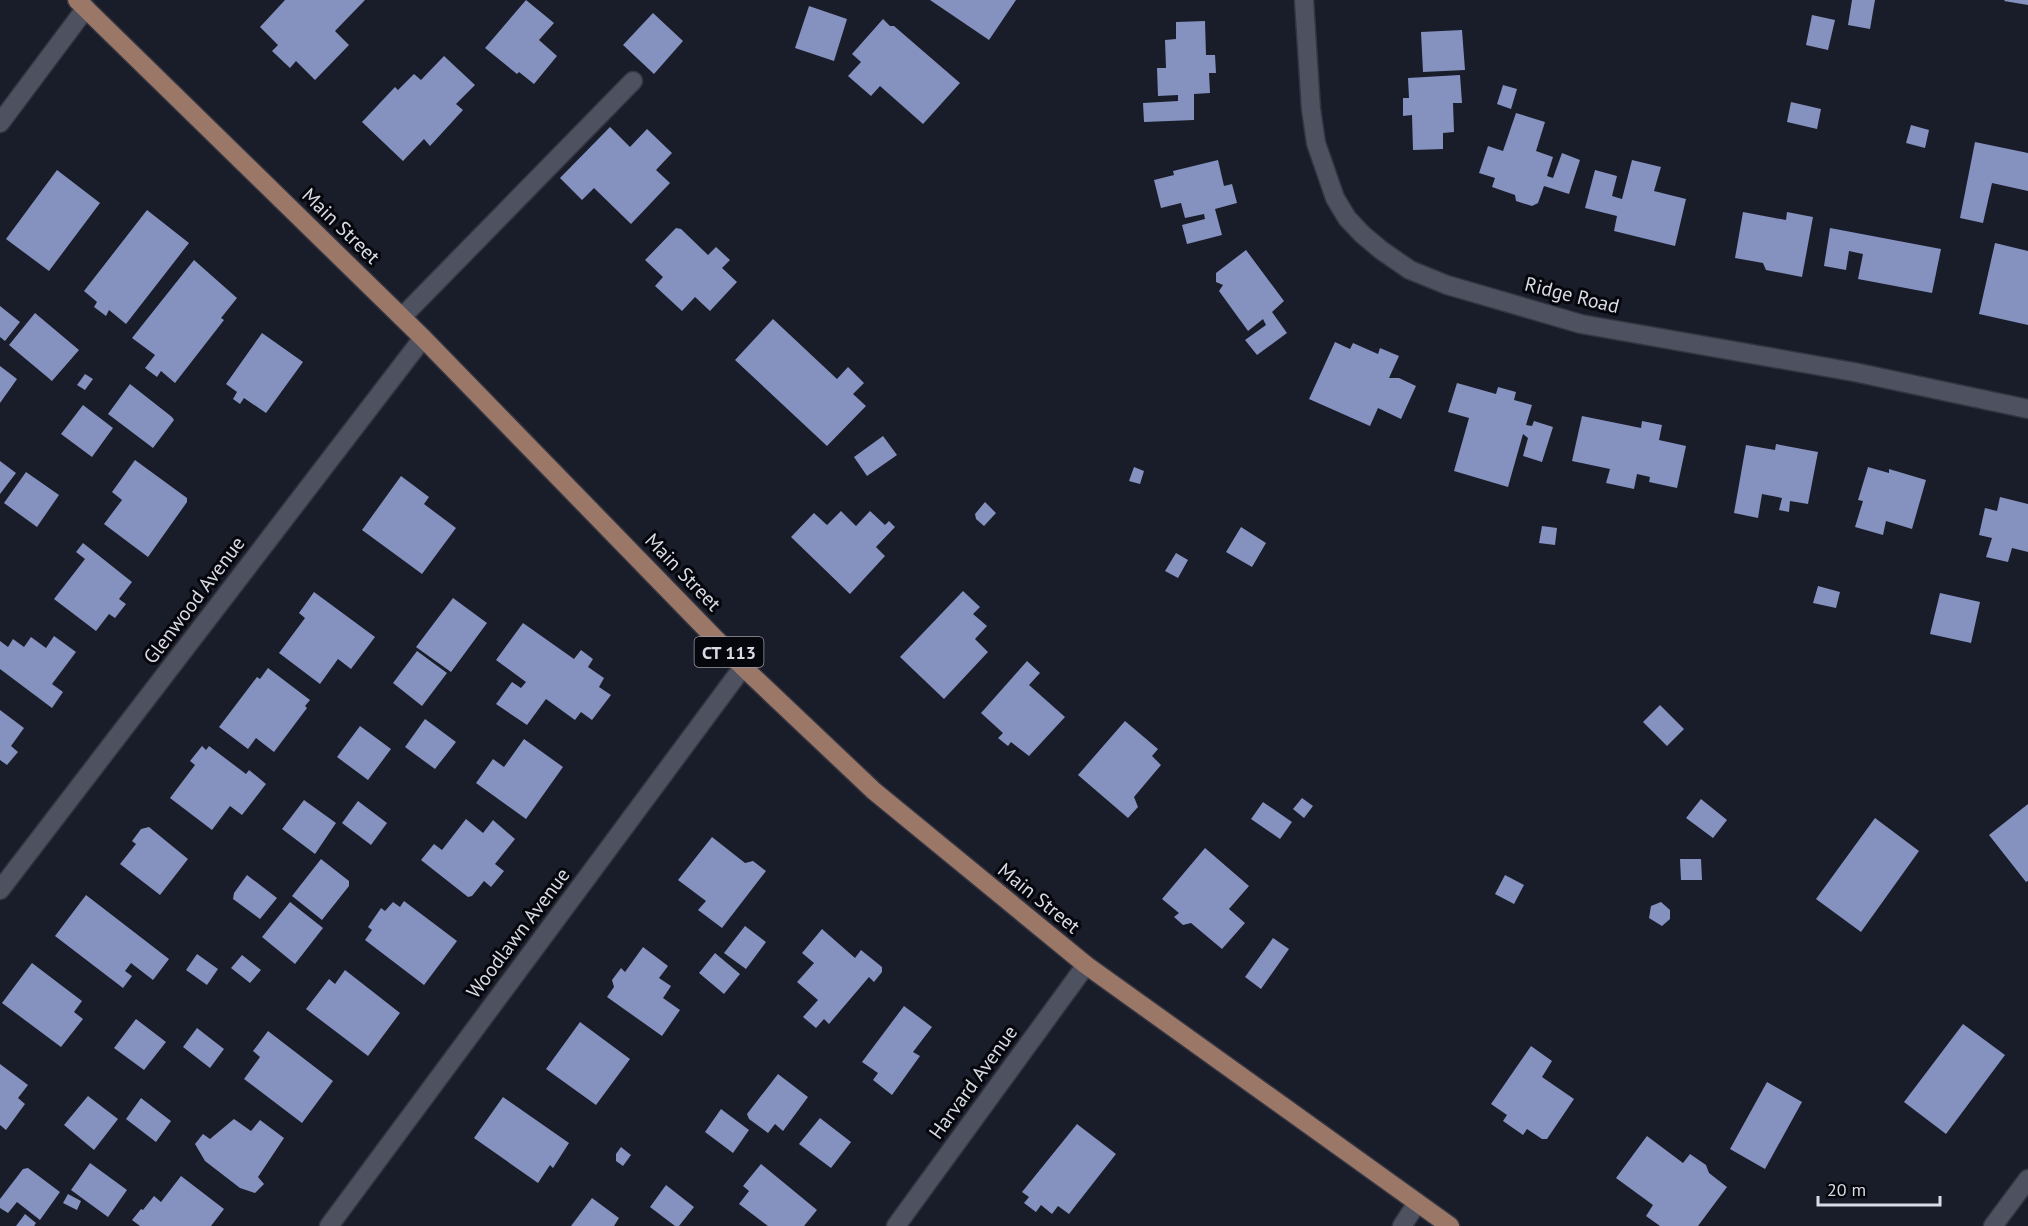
<svg xmlns="http://www.w3.org/2000/svg" width="2028" height="1226" font-family="'PT Sans',sans-serif">
<style>
.building{fill:#8592c0}
.lines{fill:none;stroke-linecap:round;stroke-linejoin:round}
.minor-casing{stroke:#343540;stroke-width:21}
.major-casing{stroke:#343540;stroke-width:21}
.minor{stroke:#4d5160;stroke-width:18}
.major{stroke:#9b7768;stroke-width:18}
.labels{text-anchor:middle;dominant-baseline:central;stroke-width:6;stroke-linejoin:round;paint-order:stroke}
.shield{fill:#06070c;stroke:#9a9ca4;stroke-width:1.5}
.shield-label{font-size:18px;font-weight:bold;fill:#d9dce5}
.street-label{font-size:20px;fill:#d9dce5;stroke:#06070c}
</style>
<rect width="100%" height="100%" fill="#191c29"/>
<path class="building" d="M285,0H365L335,31L349,45L315,80L296,61L290,68L272,51L278,45L260,27Z
M526,0L554,23L539,40L557,56L534,84L519,72L517,74L485,48Z
M930,0H1016L989,40Z
M1852,0H1875L1870,29L1848,25Z
M2005,0H2028V5L2004,1Z
M809,6L847,19L834,61L795,48Z
M653,13L683,41L654,74L623,45Z
M1812,15L1835,20L1828,50L1806,45Z
M883,19L890,26H894L960,83L923,124L880,86L871,96L848,76L861,62L852,54Z
M1205,21L1206,55H1215L1216,73H1209L1210,93L1194,94V120L1144,122L1143,103L1178,101V95L1158,96L1157,68H1166L1165,40L1176,39V22Z
M1462,30L1465,70L1423,72L1421,32Z
M444,56L475,85L456,104L463,110L430,146L424,139L403,161L362,122L395,87L398,90L414,74L421,80Z
M1460,75L1462,103H1453L1454,132L1443,133V149L1413,150L1412,115L1403,116V98H1409L1408,78Z
M1503,85L1517,89L1511,109L1497,104Z
M1791,102L1821,109L1817,129L1787,122Z
M1516,113L1545,122L1536,151L1553,157L1547,176L1553,178L1562,153L1580,160L1569,194L1544,186L1538,203L1532,206L1516,201L1515,195L1492,187L1495,178L1479,173L1488,146L1503,151Z
M1911,125L1929,130L1925,148L1906,143Z
M610,127L630,147L647,129L672,153L656,170L670,183L631,224L594,188L582,200L560,178Z
M1975,142L2028,153V191L1992,183L1983,223L1960,218Z
M1218,160L1224,186L1232,184L1237,203L1215,209L1222,235L1187,244L1182,225L1205,219L1204,214L1185,218L1181,203L1161,208L1154,180L1174,175L1173,171Z
M1632,160L1661,167L1654,191L1686,199L1675,246L1614,231L1617,216L1585,208L1595,170L1617,176L1612,196L1622,199Z
M57,170L100,203L49,271L6,239Z
M147,210L189,243L126,324L109,310L106,316L94,307L97,302L84,291Z
M1743,212L1786,220L1787,212L1813,217L1802,277L1766,270L1763,263L1735,258Z
M676,228L681,229L708,255L716,247L730,260L722,268L737,282L710,311L695,297L682,311L655,286L663,277L645,260Z
M1830,228L1941,249L1932,293L1858,279L1863,254L1849,251L1846,270L1824,266Z
M1995,243L2028,251V325L1979,314Z
M1246,250L1284,301L1272,312L1287,333L1257,355L1245,340L1266,325L1263,319L1248,331L1219,291L1223,285L1216,282V273Z
M194,260L237,298L221,318L224,320L175,383L161,371L157,377L145,368L155,355L132,338Z
M0,306L20,322L5,341L0,337Z
M35,313L79,350L52,381L9,345Z
M773,319L837,379L848,367L864,383L853,394L866,406L827,446L735,360Z
M262,333L303,362L266,413L244,398L240,404L233,399L237,392L226,384Z
M1335,342L1350,349L1353,343L1378,354L1380,348L1399,356L1389,378H1399L1416,386L1401,419L1378,408L1370,426L1309,399Z
M0,366L17,379L0,403Z
M85,374L93,379L85,390L77,385Z
M1457,383L1496,394L1498,387L1516,392L1514,400L1532,405L1526,425L1532,426L1534,421L1553,427L1542,462L1523,456L1528,438L1523,434L1508,487L1454,471L1469,418L1448,412Z
M130,384L172,417L174,420L153,448L108,414Z
M83,405L113,428L92,457L61,434Z
M1582,416L1641,428L1642,421L1662,425L1659,440L1686,446L1677,488L1649,482L1650,477L1637,474L1634,489L1606,483L1610,469L1572,461Z
M883,436L897,455L867,476L854,457Z
M1776,444L1818,452L1808,504L1790,501L1789,512L1779,510L1782,498L1762,494L1758,518L1734,513L1746,445L1775,450Z
M135,460L187,498V502L148,557L104,524L122,500L112,492Z
M0,461L16,473L0,494Z
M1134,467L1144,471L1140,484L1129,481Z
M1868,467L1889,473V469L1926,480L1912,529L1886,521L1883,535L1855,527L1863,501L1858,500Z
M26,472L59,495L37,527L4,503Z
M401,476L429,497L424,504L456,528L422,574L362,530Z
M2000,497L2028,504V552L2012,548L2008,562L1986,557L1992,538L1979,535L1985,508L1997,511Z
M985,502L996,513L984,526L976,519L975,514Z
M841,511L856,526L870,511L885,525L889,521L895,527L876,547L885,556L850,594L791,537L814,513L827,525Z
M1542,526L1557,528L1555,545L1539,543Z
M1241,527L1266,543L1252,567L1226,552Z
M83,543L132,582L119,599L126,604L115,618L109,614L96,631L54,599L85,559L76,552Z
M1176,553L1188,560L1178,578L1165,571Z
M1818,586L1840,592L1836,608L1813,603Z
M963,591L980,607L973,614L987,626L975,639L988,652L944,699L900,657Z
M314,592L375,637L351,669L338,659L320,684L279,653L305,618L299,613Z
M1940,593L1980,602L1971,643L1930,634Z
M453,598L487,623L451,672L416,647Z
M523,623L574,659L581,650L593,659L588,667L604,678L599,687L611,695L592,720L581,712L575,720L546,699L527,725L496,704L512,682L521,688L526,682L496,660Z
M54,636L76,652L52,684L63,692L52,708L0,669V641L8,647L13,639L24,647L31,637L46,648Z
M417,651L447,673L422,706L393,683Z
M1027,661L1040,673L1029,685L1065,717L1029,756L1011,742L1008,746L998,738L1003,733L981,713Z
M268,668L310,700L305,706L307,708L274,752L256,738L248,749L219,727L257,677L260,679Z
M1660,705L1684,729L1667,746L1643,722Z
M0,710L24,728L11,746L18,752L7,765L0,760Z
M425,719L456,742L435,769L405,747Z
M1125,721L1158,749L1152,756L1161,765L1134,797L1138,807L1128,818L1078,775Z
M360,726L391,749L368,780L337,757Z
M524,739L563,767L526,819L476,783L493,759L504,767Z
M202,746L206,750L209,746L246,774L249,770L266,784L242,815L230,806L212,830L170,798L195,765L190,761Z
M1302,798L1313,806L1304,818L1293,809Z
M1701,799L1727,820L1713,838L1686,818Z
M304,800L336,823L315,854L282,829Z
M358,801L387,823L371,845L342,823Z
M1263,802L1292,822L1280,839L1251,819Z
M2028,804V881L2026,882L1989,835Z
M1875,818L1919,851L1861,932L1816,899Z
M466,819L483,833L493,820L515,839L495,864L504,871L491,887L484,881L472,896L468,897L421,860L434,844L442,850Z
M149,827L188,859L160,895L120,864L136,844L132,841L141,829Z
M712,837L745,863L753,861L766,871L722,928L698,910L706,901L678,880Z
M1205,848L1249,886L1229,909L1245,923L1222,949L1191,923L1183,925L1174,917L1179,913L1162,899Z
M321,859L349,881V886L322,920L292,896Z
M1680,859H1701L1702,880H1681Z
M247,875L277,898L260,919L233,899L234,893Z
M1505,875L1524,885L1514,904L1495,894Z
M86,895L169,959L153,980L131,963L125,971L132,976L123,988L55,936Z
M404,901L457,941L424,985L365,940L372,930L368,927L381,908L385,911L393,902L400,907Z
M290,902L323,928L295,964L262,937Z
M1661,902L1670,910V919L1662,926L1649,918L1651,906Z
M745,926L766,942L746,969L724,953Z
M822,929L855,958L861,950L882,967V972L874,982L869,977L829,1024L824,1019L816,1028L803,1017L818,1000L797,982L814,963L802,953Z
M1273,938L1289,949L1261,989L1245,977Z
M643,947L668,966L659,978L671,986L663,998L680,1010L662,1036L607,997L614,987L612,980L621,968L625,972Z
M715,953L740,974L724,994L699,973Z
M197,954L218,969L207,985L186,970Z
M242,955L261,970L250,983L231,968Z
M32,963L82,1001L74,1012L83,1019L61,1047L2,1003Z
M345,970L400,1013L368,1056L306,1009L329,979L335,984Z
M904,1006L932,1027L913,1052L920,1056L892,1095L873,1080L878,1073L862,1062Z
M136,1019L166,1042L144,1070L114,1048Z
M580,1022L630,1059L596,1105L546,1069Z
M1963,1024L2005,1055L1946,1134L1904,1102Z
M197,1028L224,1049L210,1068L183,1047Z
M268,1031L333,1081L302,1123L244,1079L260,1057L253,1051Z
M1531,1046L1552,1061L1542,1077L1574,1099L1547,1139H1542L1527,1129L1523,1135L1503,1121L1507,1115L1491,1104Z
M0,1064L28,1085L18,1098L25,1104L6,1130L0,1125Z
M778,1074L808,1097L783,1131L775,1124L768,1133L749,1119L747,1114Z
M1767,1082L1802,1102L1765,1169L1730,1149Z
M88,1096L118,1119L94,1150L64,1125Z
M503,1097L569,1143L553,1168L550,1165L538,1183L474,1138Z
M141,1098L171,1121L156,1142L126,1119Z
M721,1109L749,1130L733,1153L705,1132Z
M820,1118L851,1142L831,1168L799,1144Z
M234,1119L251,1131L260,1120L284,1138L258,1177L264,1184L255,1193L240,1188L205,1161L195,1144L203,1134L210,1139Z
M1077,1124L1116,1154L1069,1214L1058,1206L1052,1214L1041,1205L1036,1212L1024,1203L1029,1197L1022,1192Z
M1647,1136L1683,1163L1690,1154L1706,1165L1709,1173L1727,1187L1698,1226H1660L1646,1216L1653,1205L1616,1178Z
M621,1147L631,1155L623,1166L616,1161V1154Z
M90,1163L127,1190L108,1217L71,1190Z
M761,1164L817,1210L804,1226H768L739,1204L749,1191L743,1186Z
M28,1168L60,1192L40,1220L17,1202L8,1213L0,1208V1199L23,1169Z
M181,1176L224,1209L211,1226H140L132,1220L141,1209L143,1210L154,1196L161,1202Z
M666,1185L694,1207L679,1226H675L650,1207Z
M68,1194L81,1201L77,1210L63,1203Z
M592,1198L619,1218L614,1226H571Z
M25,1214L36,1223L34,1226H16Z"/>
<g class="lines">
<g class="minor-casing">
<path id="minor" d="M1304,0L1311,109L1316,143L1335,198L1347,218L1362,234L1381,250L1410,270L1447,285L1581,324L1854,372L2028,409
M0,123L86,8
M402,317L633,81
M0,890L423,338
M329,1226L743,667
M896,1226L1086,965
M1402,1226L1417,1203
M1993,1226L2028,1179"/>
</g>
<g class="major-casing">
<path id="major" d="M77,0L423,338L743,667L874,791L1086,965L1450,1226"/>
</g>
<use href="#minor" class="minor"/>
<use href="#major" class="major"/>
</g>
<g class="labels">
<rect class="shield" x="694.5" y="637" width="69" height="30" rx="4.5"/>
<g class="shield-label">
<text x="729" y="652">CT 113</text>
</g>
<g class="street-label">
<text transform="translate(341 226) rotate(44)">Main Street</text>
<text transform="translate(1572 295) rotate(14)">Ridge Road</text>
<text transform="translate(683 572) rotate(46)">Main Street</text>
<text transform="translate(194 600) rotate(-53)">Glenwood Avenue</text>
<text transform="translate(1039 898) rotate(39)">Main Street</text>
<text transform="translate(518 933) rotate(-53)">Woodlawn Avenue</text>
<text transform="translate(973 1082) rotate(-54)">Harvard Avenue</text>
</g>
</g>
<path d="M1818 1196v9h122v-9" fill="none" stroke="#d9dce5" stroke-width="3"/>
<text x="1827" y="1196" font-size="18" fill="#d9dce5" stroke="#06070c" stroke-width="4.5" paint-order="stroke">20 m</text>
</svg>
